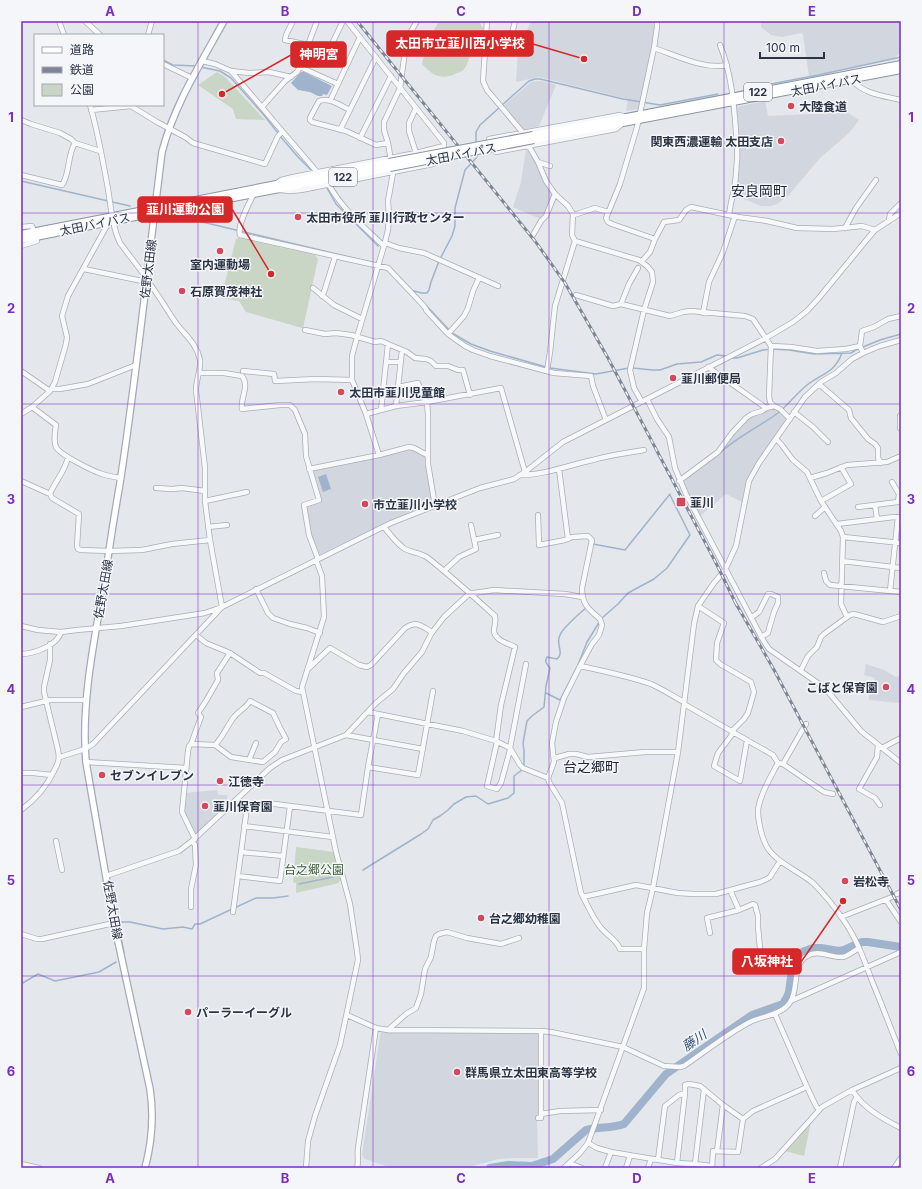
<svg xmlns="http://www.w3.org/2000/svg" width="922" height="1189" font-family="Inter,'Noto Sans JP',sans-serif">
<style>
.built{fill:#d2d6de}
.green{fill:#c9d6c5}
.water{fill:#9fb4cc}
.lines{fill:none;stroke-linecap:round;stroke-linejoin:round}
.stream{stroke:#9fb4cc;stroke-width:1.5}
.river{stroke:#9fb4cc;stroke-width:8}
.minor-casing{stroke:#a9aeb7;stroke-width:6}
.major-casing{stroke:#a3abb8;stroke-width:8}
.highway-casing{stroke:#8b94a3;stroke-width:8}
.minor{stroke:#f7f8fa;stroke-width:4.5}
.major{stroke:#fff;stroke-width:5.5}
.highway{stroke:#fff;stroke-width:6}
.rail-casing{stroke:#7d8696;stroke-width:3}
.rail{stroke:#f4f6f9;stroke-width:1.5;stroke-dasharray:4.5;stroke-linecap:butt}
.highway-bridge-casing{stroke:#8b94a3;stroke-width:8;stroke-linecap:butt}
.highway-bridge{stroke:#fff;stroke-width:6}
.grid{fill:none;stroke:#7b2cbf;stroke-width:1;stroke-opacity:0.55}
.poi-dot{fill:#d1495b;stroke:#f4f6f9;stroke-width:1.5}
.labels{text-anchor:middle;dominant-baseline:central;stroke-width:3;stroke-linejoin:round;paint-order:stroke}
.shield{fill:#f4f6f9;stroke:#676e7b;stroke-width:1}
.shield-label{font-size:11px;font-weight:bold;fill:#2b3445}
.street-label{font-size:12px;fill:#2b3445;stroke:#f4f6f9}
.poi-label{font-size:12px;font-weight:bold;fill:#2b3445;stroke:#f4f6f9;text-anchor:start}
.park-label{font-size:12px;fill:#3f6138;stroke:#f4f6f9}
.water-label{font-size:13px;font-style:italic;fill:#34527a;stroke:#f4f6f9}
.quarter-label{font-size:14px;fill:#1d2536;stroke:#f4f6f9}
.leader{fill:none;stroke:#d62828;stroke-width:1.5}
.callout-dot{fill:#d62828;stroke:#f4f6f9;stroke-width:1.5}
.callout{fill:#d62828;stroke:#d62828;stroke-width:1.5}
.callout-label{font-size:13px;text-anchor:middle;font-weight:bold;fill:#fff}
.neatline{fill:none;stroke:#7b2cbf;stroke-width:1.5}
.grid-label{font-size:13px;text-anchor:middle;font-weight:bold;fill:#7b2cbf}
</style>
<rect width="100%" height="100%" fill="#e4e7ec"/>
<path class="built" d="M531,21H655V26L652,47L639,109L626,111L628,99L539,77L516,82L518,50L521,51L524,37Z
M761,21H901V53L894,58L809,76L803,35L801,33L782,37L771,35L761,27Z
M541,81L556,85L539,126L523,130L502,107L531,82Z
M765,101L768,116L834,113L838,107L859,120L849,133L820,158L789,195L777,204L771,206H761L735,195L740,152L736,107Z
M526,149L535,160L545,183L553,195L547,210L541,219L517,209L513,207L521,182Z
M775,408L786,416V419L746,486L742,502L726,494L699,517L683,483V479L718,454L732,434L749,417Z
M410,448L425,455L433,503L389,521L319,555L311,534L306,510L307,505L320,501L313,471V469Z
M866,664L884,670L896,677L901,675V700L899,703L869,700V696L875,678L864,675Z
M217,790L218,795H227L228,805L196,835L194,834L184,811L185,793Z
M381,1030L539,1033L540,1111L537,1115L538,1158H513L498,1159L466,1168H392L365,1159L362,1155Z"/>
<path class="green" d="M439,21H480L479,23H480L483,28V43L474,42C472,48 468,66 464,69C462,72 456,73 453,75C438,80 432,74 422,64L427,43Z
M217,72L225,77L265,120L236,119L233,109L198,85Z
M238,238L315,255L318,259L303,328H302L246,312L239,301L221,298L236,239Z
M296,847L334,852L341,881H339V883L296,893V883L293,882Z
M811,1122L804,1156L785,1151Z"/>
<path class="water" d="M301,72H304L332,86L327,95L323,94L322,96H318L310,92L298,90L291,83Z
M326,474L331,489L323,492L318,477Z"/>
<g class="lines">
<path class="stream" d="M163,60L173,65L196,66
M200,67L220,71L231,78L263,114L278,133
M745,89L818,75L901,57
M280,136L298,157L311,170
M476,144V132L480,125L529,81L535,79H540L623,99L660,105L718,94
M21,181L130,206
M327,188L336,204L378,246
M173,215L387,266
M391,268L452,333L471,344L490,351L546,367
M414,291L422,293H427L429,290L431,282L439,261L452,236L455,226V208L465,170L477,157V154
M863,347L880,340L901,334
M732,358H737L763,350L772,349L789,350L814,354L851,353L859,348
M550,368L596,374L629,368
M633,368L652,370H660L677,364L701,362L717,355L726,356
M720,453C737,437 759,427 778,413C788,405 796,394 807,385C822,373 834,374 842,353
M593,544L625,550L670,494
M584,589L587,573
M602,618L618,604L628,593L654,579L667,568L690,535L670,495
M546,693L560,700L578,665L587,642L600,621
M363,870L421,834L428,829L433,820L440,816L448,810L454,804L466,797L476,796L488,804L508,798L514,793V776L522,770L524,766V751L523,743L527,721L532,716L544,707L546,686L550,668C547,664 544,662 547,657L557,659C565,652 555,645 560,635C563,628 580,613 587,607
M299,884L333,877
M124,953L118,922H130L163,929L183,927L192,929L195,924H200L256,898H273L288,896
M21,984L38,974L55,981L99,972L116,962"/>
<path class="river" d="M490,1168L508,1165L532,1166L553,1159L586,1130C599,1126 611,1129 624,1124L666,1074L752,1015L783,1004L787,997L789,992L792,970L795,959L802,952L813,948H821L839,951L844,950L862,942H868L901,947"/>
<g class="minor-casing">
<path id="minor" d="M59,21L64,35
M85,21L100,35
M293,21L286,35L285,40L308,45L348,63
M487,21L483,81L487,90L524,134L526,146L530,148
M148,35L152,21
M486,43L509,47L515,21
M720,45C731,72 734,103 736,132C736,141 738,151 737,160C736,170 736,184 733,194C731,202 730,207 729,215
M654,48C675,55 704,70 727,65
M327,54L343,21
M202,61L215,64L231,71L249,73L269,72L291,77
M163,64L192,78
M300,67L338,84
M231,71L317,172
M852,80C863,94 885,96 901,100
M330,101L360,37
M90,105C98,132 103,162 108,189C111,207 112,226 120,243L142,272L147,276
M262,107L285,81L297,72L300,67L304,60L308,45L317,21
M91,110L131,106L157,122L185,137L193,143L265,164L278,136L282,132
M350,110C341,106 329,97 319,101L310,118V120L312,122L346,131L376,145L388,143
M21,120L31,124L60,133L71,139L75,143L100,151
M340,130L376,57
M522,133H527L530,148L538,162L546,181L555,194L568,206L573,214L572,235L575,241L555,306L550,352L547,371
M360,138L391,76
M489,139L620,115L626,117
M496,152L616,129L622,124
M416,153L409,131V123L416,108
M538,162L550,166
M21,175L62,185C70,175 67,155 75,143
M277,183L281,180L293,177L416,153L444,146V143L347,21
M329,185C343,210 364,227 384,246
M279,190L291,191L301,190L433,164
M255,192C250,201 237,226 240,235L388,268L423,305L426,309V310L448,334L465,346L473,350L490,356L554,373L591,376L593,386L606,420
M574,215L595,208L608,212
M889,221L890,214L901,203
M21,227L32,226L34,231
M845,228L856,208L876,180
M533,235L541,221L546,216L555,194
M655,239L612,224L608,222L606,218L620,184L637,127L654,48L657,27V21
M575,241L639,260L647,266L652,272L653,282L644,310L630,370L634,388L642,402
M385,243L399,248L424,253L498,286
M21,246L37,241L36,237
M642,261L650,252L655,239L664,222L679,220L686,210L691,207L738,217L767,221L797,228L833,229L862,226L875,230
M638,268L629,284L621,304L670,316L683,312L691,311L745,316L753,319L771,346L791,347L817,351L846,349L860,346
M313,288L334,305L362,319
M576,295L613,306L621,304
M322,296L324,292L335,257
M703,313L709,282L723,252L735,216
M305,330L325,334L336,333L351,335L375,342L381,341L407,352L415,358L426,359L431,361L436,366H448L458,370H463L470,395
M448,334L464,316L468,308L473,291L479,278
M771,346L769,396L770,402L774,406
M863,353L860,346L862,331L874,327L888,319L901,316
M386,362H401
M708,367L766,408
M21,371L50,391
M243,371L274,374L275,381L316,379L352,380
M199,373H224L242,376C250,386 240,398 242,409L280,405H290L295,410L305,434L306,456L319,500L304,505L309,535L318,559
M819,384L849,410L851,418L868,439L875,444L878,448V458L881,463
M398,387L418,383L426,402
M52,389H60L88,384L136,365
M647,399L657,419L669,437L675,468L686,494L763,640L769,649L825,688L861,731L901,763
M427,402L428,415V464L435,506
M396,406L402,350
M32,407L56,425C55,432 53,440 56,447C60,455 93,471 102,474C108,476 114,477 120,478
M381,410L388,344
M794,412L813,427L828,442
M21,414L32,407L50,391L55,382L66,344L67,337L62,316L68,296L110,220
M366,414L396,406L427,402L501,388L525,472
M900,416V428H901
M776,439L781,444L793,460L807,472L821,501L841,531L843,537L841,604L847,617
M379,455L366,414L352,380V356L357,337L384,246L388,230L389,216L388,201L393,173L388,143L384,130V122L400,88L406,44L409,35L417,21
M309,469L379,455L409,447L414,448L427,455
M559,469L568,539
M520,475C545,475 569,465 593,460C609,455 627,453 644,450
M810,478L827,473L847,465L887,462L901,456
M21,481L50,494L52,498L79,514L77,546L78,549L81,550L109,551L142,550L172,544L210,540
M679,481L718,452L732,433L746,418L752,414L762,411L766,408L774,406L780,409L790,419
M892,482L899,494
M156,488L172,489L182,488L205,491
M50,494C55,481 65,472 68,457
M205,501L247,492
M821,501L851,484L841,467
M875,505L877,519
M858,507L898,502L899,494H901
M538,515L539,545L565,540L572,537L588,536L592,540L582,588C582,604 588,609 600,619L602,625L599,635L592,644L580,666L564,698L556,722L552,743L554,762L548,778L549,782L562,803L581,893C588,905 592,918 602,929C608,936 617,940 620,949H644
M815,516L825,507
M837,524L894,517L899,518
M208,527L227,525
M384,527C390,534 397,544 405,549C412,553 420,552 428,558C451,576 473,596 495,616C496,621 495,624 494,629C493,640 507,643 515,647L501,705L496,741
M843,537L901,543
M474,540L498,535
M842,561L901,568
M444,571L459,557L476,549L471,525
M824,573L826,581L830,585L901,592
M256,589L268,613L273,618L290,624L307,628L320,633
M890,591L898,517
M698,606L724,623L717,643L716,660L720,664L751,682L754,692L748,713L744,719L732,731
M751,618L759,612L768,594H771L778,597V603L774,612L769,629L768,633L761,637
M21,626L38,630L61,632L77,630L121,626L205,613L222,607L391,523L480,488L514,479L525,472L563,442L766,338L793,322L807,311L818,299L869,237L875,230L901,213
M196,635L206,643L230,653L260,673H264L296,691L303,692
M21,654C34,654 58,645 61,632
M580,666C604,671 628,676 651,684C662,689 673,696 684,702
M308,669L330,648L359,665L367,667L371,665L405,628C417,620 421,626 432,632
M801,670L808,656L817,647L821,637L824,634L850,615L854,614L883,622L901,616
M684,704L773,755L778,763C771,776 762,791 759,805C756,814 761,834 765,843C772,861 799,871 813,883C823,893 834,906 842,918C856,937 864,959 872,981C882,1005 891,1029 901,1054
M21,707L50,700H86
M368,712L463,731L496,741L510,748L520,765L523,768L548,778
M734,732L718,753L714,766L740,781L747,740
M346,735L423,749
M497,742L487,786L497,789L501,783L510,750
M191,744L201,717L198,713L206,701L218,680L217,673L230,653
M878,745L877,757L859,789L875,798L880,805
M510,748L526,664
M882,748L901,738
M60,757L85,749L93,744L222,607L210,540L205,501V468L196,390C196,380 201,370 200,360C197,344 185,335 176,323C167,310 159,296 150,284L147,282L84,269
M555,758L569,754H576L588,757L645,752H678
M249,760L256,743
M86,762L186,768
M778,763L783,764L824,792L833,794
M783,764L800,734L806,724
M368,767L418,775L433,691
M21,773H33L52,775
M267,803L361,815L368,767L378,714
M21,810C36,799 46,788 54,771C58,763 60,760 58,750L44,692V687L50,660V644
M244,826L333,837
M195,839L182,812L188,751L189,746L191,744L215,745L231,757L263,762L275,752L281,742L286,739C281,730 277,722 273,713L250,701C246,708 239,711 234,717C227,726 223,737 215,745
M56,841L62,870
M241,852L283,856
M106,876L179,851L192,841L270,768L282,760L346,735L376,703L393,689L404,673L422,652L431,634L444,617L470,593C479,593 486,591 494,590L565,594L582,597
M238,876L280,881L290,806
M730,890L739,910L753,904L755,905L758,916V927L762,970
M897,894L901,892
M583,897L636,885L678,893L694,894H716L760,882L767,879L770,877L780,861
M886,900L901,922
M191,907V889L196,865L195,845L192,841
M233,912L246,815L245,810L234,802
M841,917L892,897
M710,933L707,918L739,910
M21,934L37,939H42L114,923
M793,1000L901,952
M775,1014L807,1087L816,1106L819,1110
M347,1015L376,1028L388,1030L541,1031L551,1032L623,1047L664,1066L680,1067L684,1066C706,1051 727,1034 750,1022C762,1016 776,1016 786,1007C801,994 790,965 807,956C819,949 830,958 843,957C848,956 854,951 859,948
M388,1030L406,1014L416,1008L421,994L424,975L425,969L431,957L434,941L436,936L439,934L447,932L467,938L501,944L519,938
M852,1090C863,1108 883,1119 901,1128
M541,1114L560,1111L601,1110
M538,1118H541V1031
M588,1143L597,1148L611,1152L677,1163L695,1164L711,1166
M717,1151L723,1105
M658,1160L665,1106L679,1095L685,1093
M569,1163L582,1168
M677,1163L685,1093V1085L689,1084L700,1086L723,1105L743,1119
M21,1164L39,1168
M695,1164L704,1089
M306,1168L308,1141L315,1116L340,1045L358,960L357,951L350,904L336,852L302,687L324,617L322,576L316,560
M357,1168C359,1162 357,1155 358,1148L376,1028
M564,1168L580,1153L588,1143L644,988V949L647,913L653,888L678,752L694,624L698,606L714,583L725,570L736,546L749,481L759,463L805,397L821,382L836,373L852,359L863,353L880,346L901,340
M605,1168L611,1152
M626,1168L630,1156
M648,1168L651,1159
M712,1168L713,1151L738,1152L743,1119L753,1111L807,1087
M761,1168L775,1159L822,1107L852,1090L901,1068
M840,1168L854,1102L857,1097
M894,1168L901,1158"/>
</g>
<g class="major-casing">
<path id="major" d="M145,1168C152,1142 154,1116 150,1089L114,923L86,762C81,702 94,642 104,584C109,550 114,517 120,483C137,373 148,262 162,152C174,105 201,63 224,21"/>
</g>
<g class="highway-casing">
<path id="highway" d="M533,135L901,64
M534,140L901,70
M21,234L389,162
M21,240L155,213L390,168"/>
</g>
<use href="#minor" class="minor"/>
<use href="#major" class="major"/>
<use href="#highway" class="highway"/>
<g class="rail-casing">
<path id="rail" d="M357,21L535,241L565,283L608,358L716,563L737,606
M735,602L773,668L901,910"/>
</g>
<use href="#rail" class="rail"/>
<g class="highway-bridge-casing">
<path id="highway-bridge" d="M389,162L533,135
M390,168L534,140"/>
</g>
<use href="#highway-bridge" class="highway-bridge"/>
</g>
<path class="grid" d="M198,21V1168M373,21V1168M549,21V1168M724,21V1168M21,213H901M21,404H901M21,594H901M21,785H901M21,976H901"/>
<g class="poi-dot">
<circle cx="791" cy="106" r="4"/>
<circle cx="781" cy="141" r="4"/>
<circle cx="298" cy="217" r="4"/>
<circle cx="220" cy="251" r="4"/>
<circle cx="182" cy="291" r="4"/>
<circle cx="673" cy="378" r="4"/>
<circle cx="341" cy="392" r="4"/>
<rect x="676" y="497" width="10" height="10" rx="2"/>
<circle cx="365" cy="504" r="4"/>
<circle cx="886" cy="687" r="4"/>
<circle cx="102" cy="775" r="4"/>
<circle cx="220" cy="781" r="4"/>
<circle cx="205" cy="806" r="4"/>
<circle cx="845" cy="881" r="4"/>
<circle cx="481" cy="918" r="4"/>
<circle cx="188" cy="1012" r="4"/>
<circle cx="457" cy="1072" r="4"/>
</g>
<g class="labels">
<g class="shield">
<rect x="744" y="83" width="28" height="18" rx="3"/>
<rect x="329" y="168" width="28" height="18" rx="3"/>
</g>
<g class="shield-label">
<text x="758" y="92">122</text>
<text x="343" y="177">122</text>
</g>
<g class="street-label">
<text transform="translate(826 85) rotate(-11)">太田バイパス</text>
<text transform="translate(461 154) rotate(-11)">太田バイパス</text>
<text transform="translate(95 224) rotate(-12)">太田バイパス</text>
<text transform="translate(148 269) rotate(-83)">佐野太田線</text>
<text transform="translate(103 589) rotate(-80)">佐野太田線</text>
<text transform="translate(113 910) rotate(80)">佐野太田線</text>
</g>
<g class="poi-label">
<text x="799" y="106">大陸食道</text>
<text x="773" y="141" text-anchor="end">関東西濃運輸 太田支店</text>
<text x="306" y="217">太田市役所 韮川行政センター</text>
<text x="220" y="264" text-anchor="middle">室内運動場</text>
<text x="190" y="291">石原賀茂神社</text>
<text x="681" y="378">韮川郵便局</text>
<text x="349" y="392">太田市韮川児童館</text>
<text x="690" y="502">韮川</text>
<text x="373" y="504">市立韮川小学校</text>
<text x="878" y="687" text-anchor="end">こばと保育園</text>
<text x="110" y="775">セブンイレブン</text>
<text x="228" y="781">江徳寺</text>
<text x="213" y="806">韮川保育園</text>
<text x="853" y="881">岩松寺</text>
<text x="489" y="918">台之郷幼稚園</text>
<text x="196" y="1012">パーラーイーグル</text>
<text x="465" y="1072">群馬県立太田東高等学校</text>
</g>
<g class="park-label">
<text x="314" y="869">台之郷公園</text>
</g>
<g class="water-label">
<text transform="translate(694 1040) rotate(-34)">藤川</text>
</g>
<g class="quarter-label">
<text x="759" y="190">安良岡町</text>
<text x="591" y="766">台之郷町</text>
</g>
</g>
<path class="leader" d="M584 59L533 44M222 94L291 55M271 274L232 209M843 901L801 962"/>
<g class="callout-dot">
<circle cx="584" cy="59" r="4"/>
<circle cx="222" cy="94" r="4"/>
<circle cx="271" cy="274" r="4"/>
<circle cx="843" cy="901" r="4"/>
</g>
<g class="callout">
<rect x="387" y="31" width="146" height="25" rx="4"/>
<rect x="291" y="42" width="55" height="25" rx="4"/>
<rect x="138" y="197" width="94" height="25" rx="4"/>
<rect x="733" y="949" width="68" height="25" rx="4"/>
</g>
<g class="callout-label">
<text x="460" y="48">太田市立韮川西小学校</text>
<text x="319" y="59">神明宮</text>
<text x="185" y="214">韮川運動公園</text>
<text x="767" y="966">八坂神社</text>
</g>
<rect width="922" height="1189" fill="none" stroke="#f4f6f9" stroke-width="44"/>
<rect x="34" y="34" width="130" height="72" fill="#f4f6f9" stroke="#a4a8b1"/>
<rect x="42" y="47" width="20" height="6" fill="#ffffff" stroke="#a4a8b1"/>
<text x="70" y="54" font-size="12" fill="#2b3445">道路</text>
<rect x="42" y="67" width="20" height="6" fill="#7d8696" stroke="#a4a8b1"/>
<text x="70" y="74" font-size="12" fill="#2b3445">鉄道</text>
<rect x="42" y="84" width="20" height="12" fill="#c9d6c5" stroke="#a4a8b1"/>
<text x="70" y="94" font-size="12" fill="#2b3445">公園</text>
<path d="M760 52v6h64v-6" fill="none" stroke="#2b3445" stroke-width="2"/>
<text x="766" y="52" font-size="12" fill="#2b3445" stroke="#f4f6f9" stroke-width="3" paint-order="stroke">100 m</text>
<rect x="22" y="22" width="878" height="1145" class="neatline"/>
<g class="grid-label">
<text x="110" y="16">A</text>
<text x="285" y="16">B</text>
<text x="461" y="16">C</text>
<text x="637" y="16">D</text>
<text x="812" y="16">E</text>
<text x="11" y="122">1</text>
<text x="911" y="122">1</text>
<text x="11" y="313">2</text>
<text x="911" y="313">2</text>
<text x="11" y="504">3</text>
<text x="911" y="504">3</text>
<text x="11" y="694">4</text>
<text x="911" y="694">4</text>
<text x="11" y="885">5</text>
<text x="911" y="885">5</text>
<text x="11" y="1076">6</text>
<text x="911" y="1076">6</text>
<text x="110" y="1183">A</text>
<text x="285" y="1183">B</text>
<text x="461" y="1183">C</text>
<text x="637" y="1183">D</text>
<text x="812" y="1183">E</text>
</g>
</svg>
